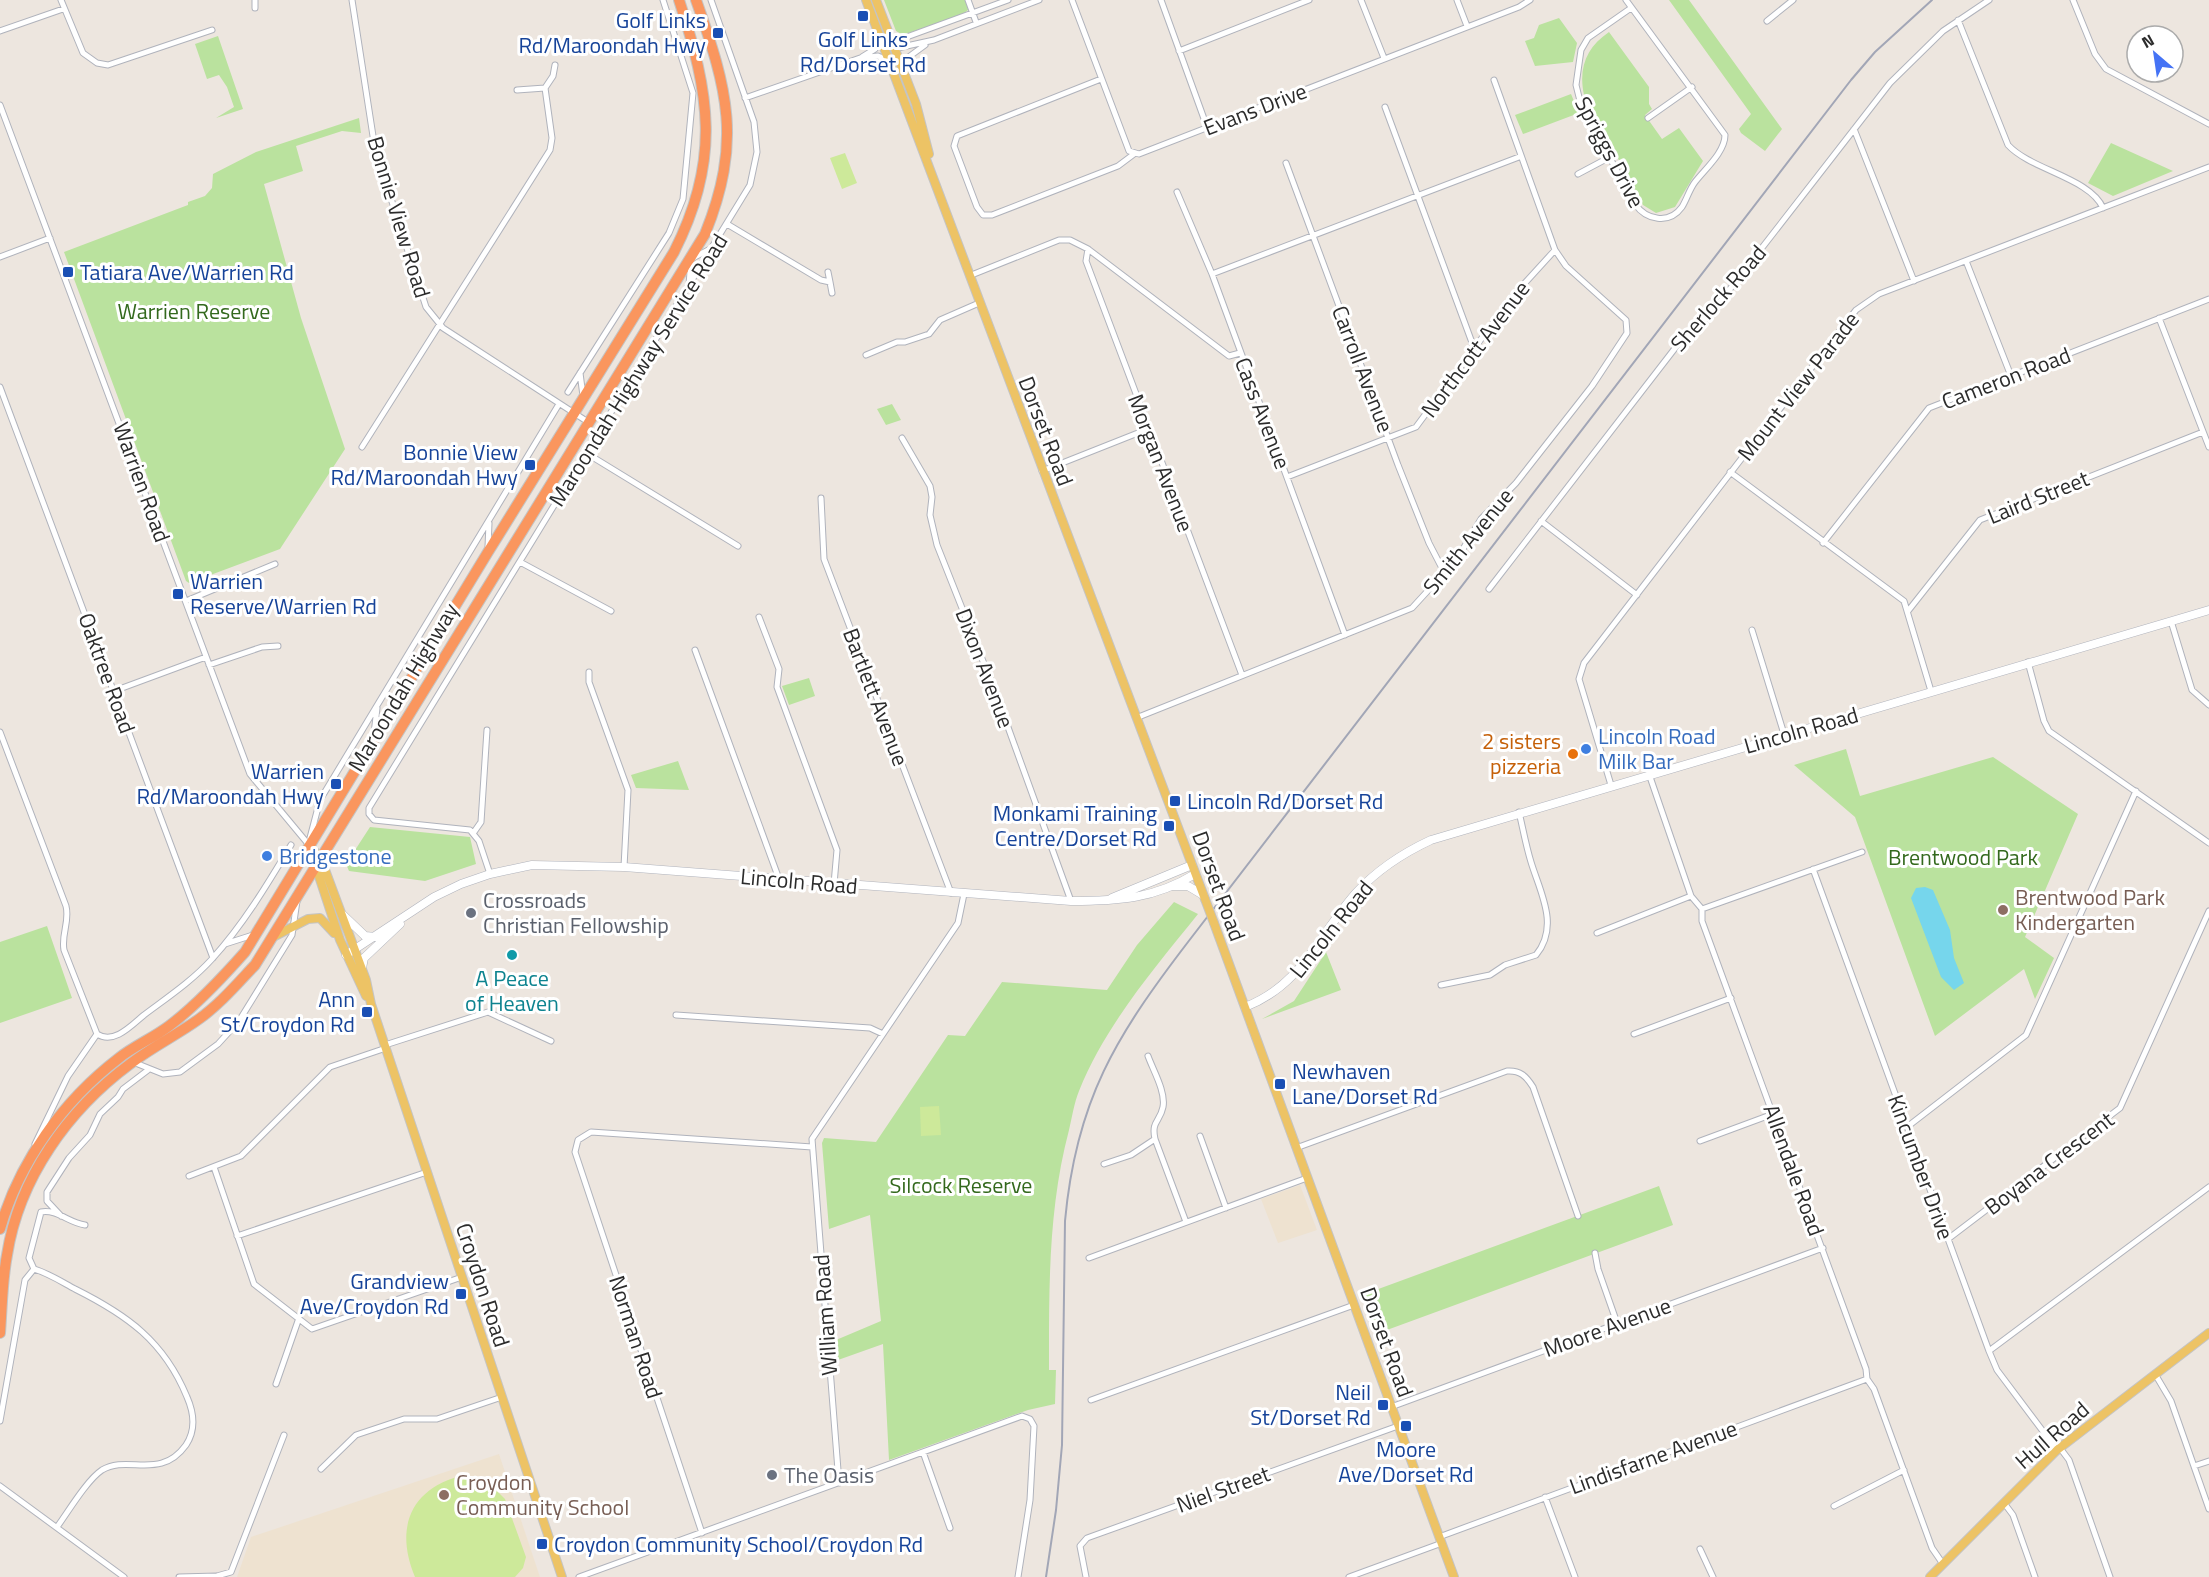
<svg xmlns="http://www.w3.org/2000/svg" width="2209" height="1577" font-family="'Titillium Web',sans-serif">
<style>
.education{fill:#eee2d0}
.green{fill:#bae29e}
.pitch{fill:#cde99a}
.water{fill:#76d6ec}
.lines{fill:none;stroke-linecap:round;stroke-linejoin:round}
.street-casing{stroke:#b0b3bc;stroke-width:7}
.secondary-casing{stroke:#b0b3bc;stroke-width:9}
.primary-casing{stroke:#c4c4c4;stroke-width:10}
.highway-casing{stroke:#c4c4c4;stroke-width:12}
.street{stroke:#fff;stroke-width:5}
.secondary{stroke:#fff;stroke-width:8}
.primary{stroke:#edc365;stroke-width:8}
.highway{stroke:#fa965e;stroke-width:10}
.rail{stroke:#a2a6b6;stroke-width:2}
.primary-bridge-casing{stroke:#c4c4c4;stroke-width:10;stroke-linecap:butt}
.primary-bridge{stroke:#edc365;stroke-width:8}
.transit-dot{fill:#1a4fb4;stroke:#fff;stroke-width:2}
.shop-dot{fill:#3f7fe0;stroke:#fff;stroke-width:2}
.food-dot{fill:#e8710a;stroke:#fff;stroke-width:2}
.education-dot{fill:#8d6e63;stroke:#fff;stroke-width:2}
.worship-dot{fill:#6b7280;stroke:#fff;stroke-width:2}
.culture-dot{fill:#0f9aa8;stroke:#fff;stroke-width:2}
.labels{text-anchor:middle;dominant-baseline:central;stroke-width:6;stroke-linejoin:round;paint-order:stroke}
.transit-label{font-size:22px;fill:#164399;stroke:#fff;text-anchor:end}
.street-label{font-size:22px;fill:#2c2c2c;stroke:#fff}
.park-label{font-size:22px;fill:#33691d;stroke:#fff}
.shop-label{font-size:22px;fill:#366cbe;stroke:#fff;text-anchor:start}
.food-label{font-size:22px;fill:#c56008;stroke:#fff;text-anchor:end}
.education-label{font-size:22px;fill:#785e54;stroke:#fff;text-anchor:start}
.worship-label{font-size:22px;fill:#5b616d;stroke:#fff;text-anchor:start}
.culture-label{font-size:22px;fill:#0d838f;stroke:#fff}
</style>
<rect width="100%" height="100%" fill="#ede6df"/>
<path class="education" d="M1300,1185L1317,1230L1278,1243L1261,1199Z
M499,1454L540,1577H237L251,1537Z"/>
<path class="green" d="M884,0H967L968,10L963,14L903,35L896,31Z
M1669,0H1689L1782,129L1765,151L1741,133L1739,129L1751,114Z
M1559,18L1577,43L1573,62L1535,66L1525,41L1534,38L1539,25Z
M1609,32L1649,87V104L1652,109L1645,115L1662,139L1679,128L1703,161L1675,207L1656,213L1643,205L1584,95C1578,67 1587,47 1609,32Z
M218,36L243,109L216,118L234,107L227,87L219,75L207,79L195,44Z
M1571,94L1579,113L1523,134L1515,115Z
M359,118L361,133L342,131L296,146L303,171L264,184L301,318L345,449L280,549L189,583L186,581L64,252L188,205V202L205,196L212,188L213,174L256,152Z
M2111,143L2173,171L2113,196L2088,183Z
M892,404L901,420L886,425L877,409Z
M809,678L815,696L789,705L782,686Z
M1846,749L1860,796L1993,757L2078,814L2025,937L2054,958L2035,999L2024,969L1935,1036L1855,817L1794,765Z
M678,761L689,790L636,788L631,775Z
M370,827L470,837L476,864L425,881L349,871L346,864Z
M1174,902L1198,914C1154,969 1106,1024 1079,1091C1074,1103 1072,1118 1069,1130C1048,1209 1049,1289 1049,1370H1056L1055,1404L1028,1410L889,1460L883,1344L838,1360L836,1340L881,1321L870,1215L829,1229L822,1143L824,1138L876,1142L948,1035L965,1036L1002,982L1107,990L1137,945Z
M47,926L72,998L0,1023V942Z
M1326,952L1341,990L1262,1019L1294,1001Z
M1659,1186L1673,1225L1376,1334L1362,1295Z"/>
<path class="pitch" d="M845,153L857,183L842,189L830,158Z
M939,1106L941,1135L921,1136L920,1107Z
M465,1475L488,1482L505,1499L526,1557L523,1568L515,1577H415C394,1527 411,1487 465,1475Z"/>
<path class="water" d="M1925,887L1933,890L1950,930L1954,958L1964,983L1954,990L1941,977L1911,898L1916,888Z"/>
<g class="lines">
<g class="street-casing">
<path id="street" d="M61,0L83,53L97,63L108,65L212,30
M352,0L375,149L426,307L443,328L588,422
M968,0L976,22
M1072,0L1126,143L1129,151L1139,154L1519,7L1530,0
M1161,0L1207,127
M1361,0L1384,58
M1457,0L1467,26
M1626,0L1725,135C1725,152 1705,169 1695,182C1689,190 1687,199 1682,207C1669,225 1646,220 1635,204L1581,105L1576,85L1581,50L1588,38L1631,8
M2073,0L2095,54L2106,69L2209,124
M255,8V0
M1958,20L2008,145C2031,170 2090,178 2103,208
M1767,21L1793,0
M0,31L63,9
M893,42L1008,0
M893,49L934,40L1039,0
M1179,51L1309,0
M862,57L875,49L881,40
M902,66L910,56L925,45
M1101,79L957,136L954,146L977,207L983,215H992L1118,166L1134,154
M517,90L545,88
M745,98L860,58L878,56L889,61
M0,105L250,774L309,845
M1385,107L1474,348
M1648,118L1692,87
M1854,129L1914,281
M1286,163L1398,465L1429,543L1444,572
M1578,174L1610,157
M1177,192L1212,274L1345,635
M727,224L821,280L830,282L832,293
M1088,249L1086,261L1242,675
M0,257L50,238
M1966,261L2011,376
M828,272L830,282
M1212,274L1519,157
M969,276L1059,240H1070L1088,249L1229,356L1240,353
M689,285L691,259L712,248
M2159,318L2209,447
M866,355L897,342H905L929,334L940,320L979,303
M580,373L583,396
M0,387L213,958
M568,392L669,233L683,199L693,93L663,0
M902,438L930,486L932,497L930,515L937,545L996,694L1071,901
M362,447L550,150L552,138L545,88L553,76L555,65
M586,453L738,546
M1042,471L1148,429
M1730,472L1904,601L1931,691
M1287,477L1416,427L1513,296L1555,250
M821,498L824,559L951,893
M1541,521L1637,595
M1823,543L1929,408L2209,299
M488,547L489,523
M520,562L611,611
M1489,589L1686,334L1709,316L1890,83L1943,31L1989,0
M186,601L275,564
M1908,611L1980,520L2203,432
M759,617L779,669L777,687L837,850L834,884
M2171,621L2192,690L2209,705
M1752,630L1784,734
M695,650L779,879
M2028,662L2044,721L2049,731L2209,843
M209,665L262,647L278,646
M589,672V682L628,790L624,867
M114,691L206,657
M1136,718L1412,608L1457,559L1481,519L1516,483L1592,386L1627,333L1626,320L1566,266L1555,250L1494,80
M0,732L66,906C70,922 61,934 64,950L97,1034
M374,734L377,708
M1649,774L1691,896L1702,909V921L1866,1369L1867,1379L1874,1389L1932,1548L1943,1564
M1611,785L1579,679L1584,663L1856,310L1879,294L2209,167
M474,832L481,822L487,730
M310,838L320,800L559,404
M1813,869L1989,1351L1997,1370L2057,1450
M490,874L479,841L470,830L374,820L369,814V808L750,185L757,152L754,122L711,0
M1702,909L1862,852
M1597,933L1691,896
M225,944L253,935
M1441,985L1490,975L1505,965L1536,955C1560,926 1540,892 1531,862C1526,846 1523,829 1519,812
M676,1015L870,1028L883,1034
M97,1034C114,1045 132,1025 144,1015C168,997 192,981 212,959C243,925 267,885 291,845
M1634,1034L1731,998
M385,1045L488,1012L551,1041
M1148,1056C1153,1070 1166,1092 1163,1107C1160,1122 1151,1121 1155,1139L1186,1222
M133,1062L163,1074L180,1072L218,1044L239,1021L292,935L297,901
M1907,1127L2026,1035L2136,791
M1200,1136L1226,1208
M1700,1141L1773,1114
M35,1144L68,1076L97,1034
M1296,1148L1507,1071C1520,1070 1526,1076 1533,1087L1578,1216
M1104,1164L1131,1155L1155,1139
M214,1167L254,1284L312,1329L462,1277
M189,1176L241,1156L330,1067L386,1048
M61,1216L47,1201V1192L69,1158L90,1135L100,1114L118,1097L123,1089L148,1070
M237,1236L427,1172
M1948,1239L2120,1108L2209,911
M1595,1253L1598,1269L1617,1323
M1089,1258L1307,1178
M34,1269C48,1273 62,1282 75,1289C127,1315 164,1341 187,1397C194,1413 196,1430 186,1445C160,1481 128,1454 102,1470C87,1480 68,1512 57,1527
M34,1269L29,1258L41,1212C57,1209 69,1223 85,1225
M1989,1351L2209,1187
M2155,1374L2171,1401L2209,1509
M276,1384L299,1318
M1091,1400L1354,1305
M1391,1407L1823,1248
M0,1421L25,1280L34,1269
M2060,1448L2069,1460L2110,1577
M923,1452L950,1528
M2194,1466L2209,1461
M321,1469L356,1435L404,1419H437L502,1397
M839,1483L812,1139L958,923L964,894
M0,1486L124,1577
M1545,1497L1575,1577
M2004,1503L2013,1515L2035,1577
M1834,1506L1904,1470
M702,1533L575,1152L578,1140L591,1132L812,1147
M1439,1537L1867,1379
M1700,1549L1713,1577
M179,1577L217,1576L231,1572L284,1435
M579,1577L1022,1416L1030,1419L1034,1426L1030,1500L1018,1577
M1086,1577L1080,1546L1087,1538L1398,1426
M1349,1577L1442,1543"/>
</g>
<g class="secondary-casing">
<path id="secondary" d="M1174,886H1188L1203,895
M1112,898L1192,865
M343,915L365,936L376,937
M346,955L434,897L461,884L490,874L532,865L624,867L1071,901C1118,901 1154,899 1195,874
M362,968L364,958L400,924
M1245,1007C1302,985 1318,936 1356,893C1377,870 1403,853 1431,840L2209,610"/>
</g>
<g class="primary-casing">
<path id="primary" d="M866,0L1205,899
M876,0L916,104L929,154
M309,845L321,859L366,980L371,1004L562,1577
M310,849L340,940L366,996
M1214,923L1454,1577
M275,936L308,919L320,918L334,933
M1930,1577L2057,1450L2209,1333"/>
</g>
<g class="highway-casing">
<path id="highway" d="M0,1229C19,1162 63,1101 119,1058C134,1046 153,1038 169,1026C197,1005 222,978 245,952L488,552L674,252C721,160 710,94 679,0
M0,1333C2,1307 2,1281 7,1255C19,1178 68,1110 130,1064C152,1047 177,1035 199,1019C220,1004 237,984 255,965L705,234C742,142 728,90 696,0"/>
</g>
<use href="#street" class="street"/>
<use href="#secondary" class="secondary"/>
<use href="#primary" class="primary"/>
<use href="#highway" class="highway"/>
<path class="rail" d="M1046,1577L1056,1510L1062,1445L1065,1221C1076,1100 1116,1036 1188,942L1851,80L1875,52L1932,0"/>
<g class="primary-bridge-casing">
<path id="primary-bridge" d="M1205,899L1214,923"/>
</g>
<use href="#primary-bridge" class="primary-bridge"/>
</g>
<g class="transit-dot">
<rect x="857" y="10" width="12" height="12" rx="3"/>
<rect x="712" y="27" width="12" height="12" rx="3"/>
<rect x="62" y="266" width="12" height="12" rx="3"/>
<rect x="524" y="459" width="12" height="12" rx="3"/>
<rect x="172" y="588" width="12" height="12" rx="3"/>
<rect x="330" y="778" width="12" height="12" rx="3"/>
<rect x="1169" y="795" width="12" height="12" rx="3"/>
<rect x="1163" y="820" width="12" height="12" rx="3"/>
<rect x="361" y="1006" width="12" height="12" rx="3"/>
<rect x="1274" y="1078" width="12" height="12" rx="3"/>
<rect x="455" y="1288" width="12" height="12" rx="3"/>
<rect x="1377" y="1399" width="12" height="12" rx="3"/>
<rect x="1400" y="1420" width="12" height="12" rx="3"/>
<rect x="536" y="1538" width="12" height="12" rx="3"/>
</g>
<g class="shop-dot">
<circle cx="1586" cy="749" r="6"/>
<circle cx="267" cy="856" r="6"/>
</g>
<circle class="food-dot" cx="1573" cy="754" r="6"/>
<g class="education-dot">
<circle cx="2003" cy="910" r="6"/>
<circle cx="444" cy="1495" r="6"/>
</g>
<g class="worship-dot">
<circle cx="471" cy="913" r="6"/>
<circle cx="772" cy="1475" r="6"/>
</g>
<circle class="culture-dot" cx="512" cy="955" r="6"/>
<g class="labels">
<g class="transit-label">
<text x="706" y="20">Golf Links<tspan x="706" dy="25">Rd/Maroondah Hwy</tspan></text>
<text x="863" y="39" text-anchor="middle">Golf Links<tspan x="863" dy="25">Rd/Dorset Rd</tspan></text>
<text x="80" y="272" text-anchor="start">Tatiara Ave/Warrien Rd</text>
<text x="518" y="452">Bonnie View<tspan x="518" dy="25">Rd/Maroondah Hwy</tspan></text>
<text x="190" y="581" text-anchor="start">Warrien<tspan x="190" dy="25">Reserve/Warrien Rd</tspan></text>
<text x="324" y="771">Warrien<tspan x="324" dy="25">Rd/Maroondah Hwy</tspan></text>
<text x="1187" y="801" text-anchor="start">Lincoln Rd/Dorset Rd</text>
<text x="1157" y="813">Monkami Training<tspan x="1157" dy="25">Centre/Dorset Rd</tspan></text>
<text x="355" y="999">Ann<tspan x="355" dy="25">St/Croydon Rd</tspan></text>
<text x="1292" y="1071" text-anchor="start">Newhaven<tspan x="1292" dy="25">Lane/Dorset Rd</tspan></text>
<text x="449" y="1281">Grandview<tspan x="449" dy="25">Ave/Croydon Rd</tspan></text>
<text x="1371" y="1392">Neil<tspan x="1371" dy="25">St/Dorset Rd</tspan></text>
<text x="1406" y="1449" text-anchor="middle">Moore<tspan x="1406" dy="25">Ave/Dorset Rd</tspan></text>
<text x="554" y="1544" text-anchor="start">Croydon Community School/Croydon Rd</text>
</g>
<g class="street-label">
<text transform="translate(1255 109) rotate(-21)">Evans Drive</text>
<text transform="translate(1610 152) rotate(62)">Spriggs Drive</text>
<text transform="translate(399 217) rotate(73)">Bonnie View Road</text>
<text transform="translate(1718 298) rotate(-49)">Sherlock Road</text>
<text transform="translate(1475 349) rotate(-53)">Northcott Avenue</text>
<text transform="translate(1363 369) rotate(69)">Carroll Avenue</text>
<text transform="translate(638 370) rotate(-58)">Maroondah Highway Service Road</text>
<text transform="translate(2006 378) rotate(-21)">Cameron Road</text>
<text transform="translate(1798 386) rotate(-52)">Mount View Parade</text>
<text transform="translate(1263 413) rotate(69)">Cass Avenue</text>
<text transform="translate(1046 431) rotate(69)">Dorset Road</text>
<text transform="translate(1161 463) rotate(69)">Morgan Avenue</text>
<text transform="translate(142 482) rotate(70)">Warrien Road</text>
<text transform="translate(2038 497) rotate(-22)">Laird Street</text>
<text transform="translate(1468 541) rotate(-51)">Smith Avenue</text>
<text transform="translate(985 668) rotate(69)">Dixon Avenue</text>
<text transform="translate(107 673) rotate(70)">Oaktree Road</text>
<text transform="translate(403 687) rotate(-59)">Maroondah Highway</text>
<text transform="translate(876 697) rotate(69)">Bartlett Avenue</text>
<text transform="translate(1801 730) rotate(-16)">Lincoln Road</text>
<text transform="translate(799 881) rotate(5)">Lincoln Road</text>
<text transform="translate(1219 886) rotate(70)">Dorset Road</text>
<text transform="translate(1331 929) rotate(-51)">Lincoln Road</text>
<text transform="translate(2049 1163) rotate(-37)">Boyana Crescent</text>
<text transform="translate(1921 1167) rotate(70)">Kincumber Drive</text>
<text transform="translate(1794 1170) rotate(70)">Allendale Road</text>
<text transform="translate(483 1285) rotate(72)">Croydon Road</text>
<text transform="translate(825 1315) rotate(-94)">William Road</text>
<text transform="translate(1607 1327) rotate(-20)">Moore Avenue</text>
<text transform="translate(636 1337) rotate(72)">Norman Road</text>
<text transform="translate(1387 1342) rotate(70)">Dorset Road</text>
<text transform="translate(2052 1435) rotate(-41)">Hull Road</text>
<text transform="translate(1653 1457) rotate(-20)">Lindisfarne Avenue</text>
<text transform="translate(1223 1489) rotate(-20)">Niel Street</text>
</g>
<g class="park-label">
<text x="194" y="311">Warrien Reserve</text>
<text x="1963" y="857">Brentwood Park</text>
<text x="961" y="1185">Silcock Reserve</text>
</g>
<g class="shop-label">
<text x="1598" y="736">Lincoln Road<tspan x="1598" dy="25">Milk Bar</tspan></text>
<text x="279" y="856">Bridgestone</text>
</g>
<g class="food-label">
<text x="1561" y="741">2 sisters<tspan x="1561" dy="25">pizzeria</tspan></text>
</g>
<g class="education-label">
<text x="2015" y="897">Brentwood Park<tspan x="2015" dy="25">Kindergarten</tspan></text>
<text x="456" y="1482">Croydon<tspan x="456" dy="25">Community School</tspan></text>
</g>
<g class="worship-label">
<text x="483" y="900">Crossroads<tspan x="483" dy="25">Christian Fellowship</tspan></text>
<text x="784" y="1475">The Oasis</text>
</g>
<g class="culture-label">
<text x="512" y="978">A Peace<tspan x="512" dy="25">of Heaven</tspan></text>
</g>
</g>
<g transform="translate(2155 54) rotate(331)"><circle r="28" fill="#ffffff" stroke="#ababab" stroke-width="1.5"/>
<path d="M0-4.5L10 22L0 15L-10 22Z" fill="#4573f5"/>
<text y="-9" font-size="16" font-weight="bold" text-anchor="middle" fill="#2c2c2c">N</text>
</g>
</svg>
